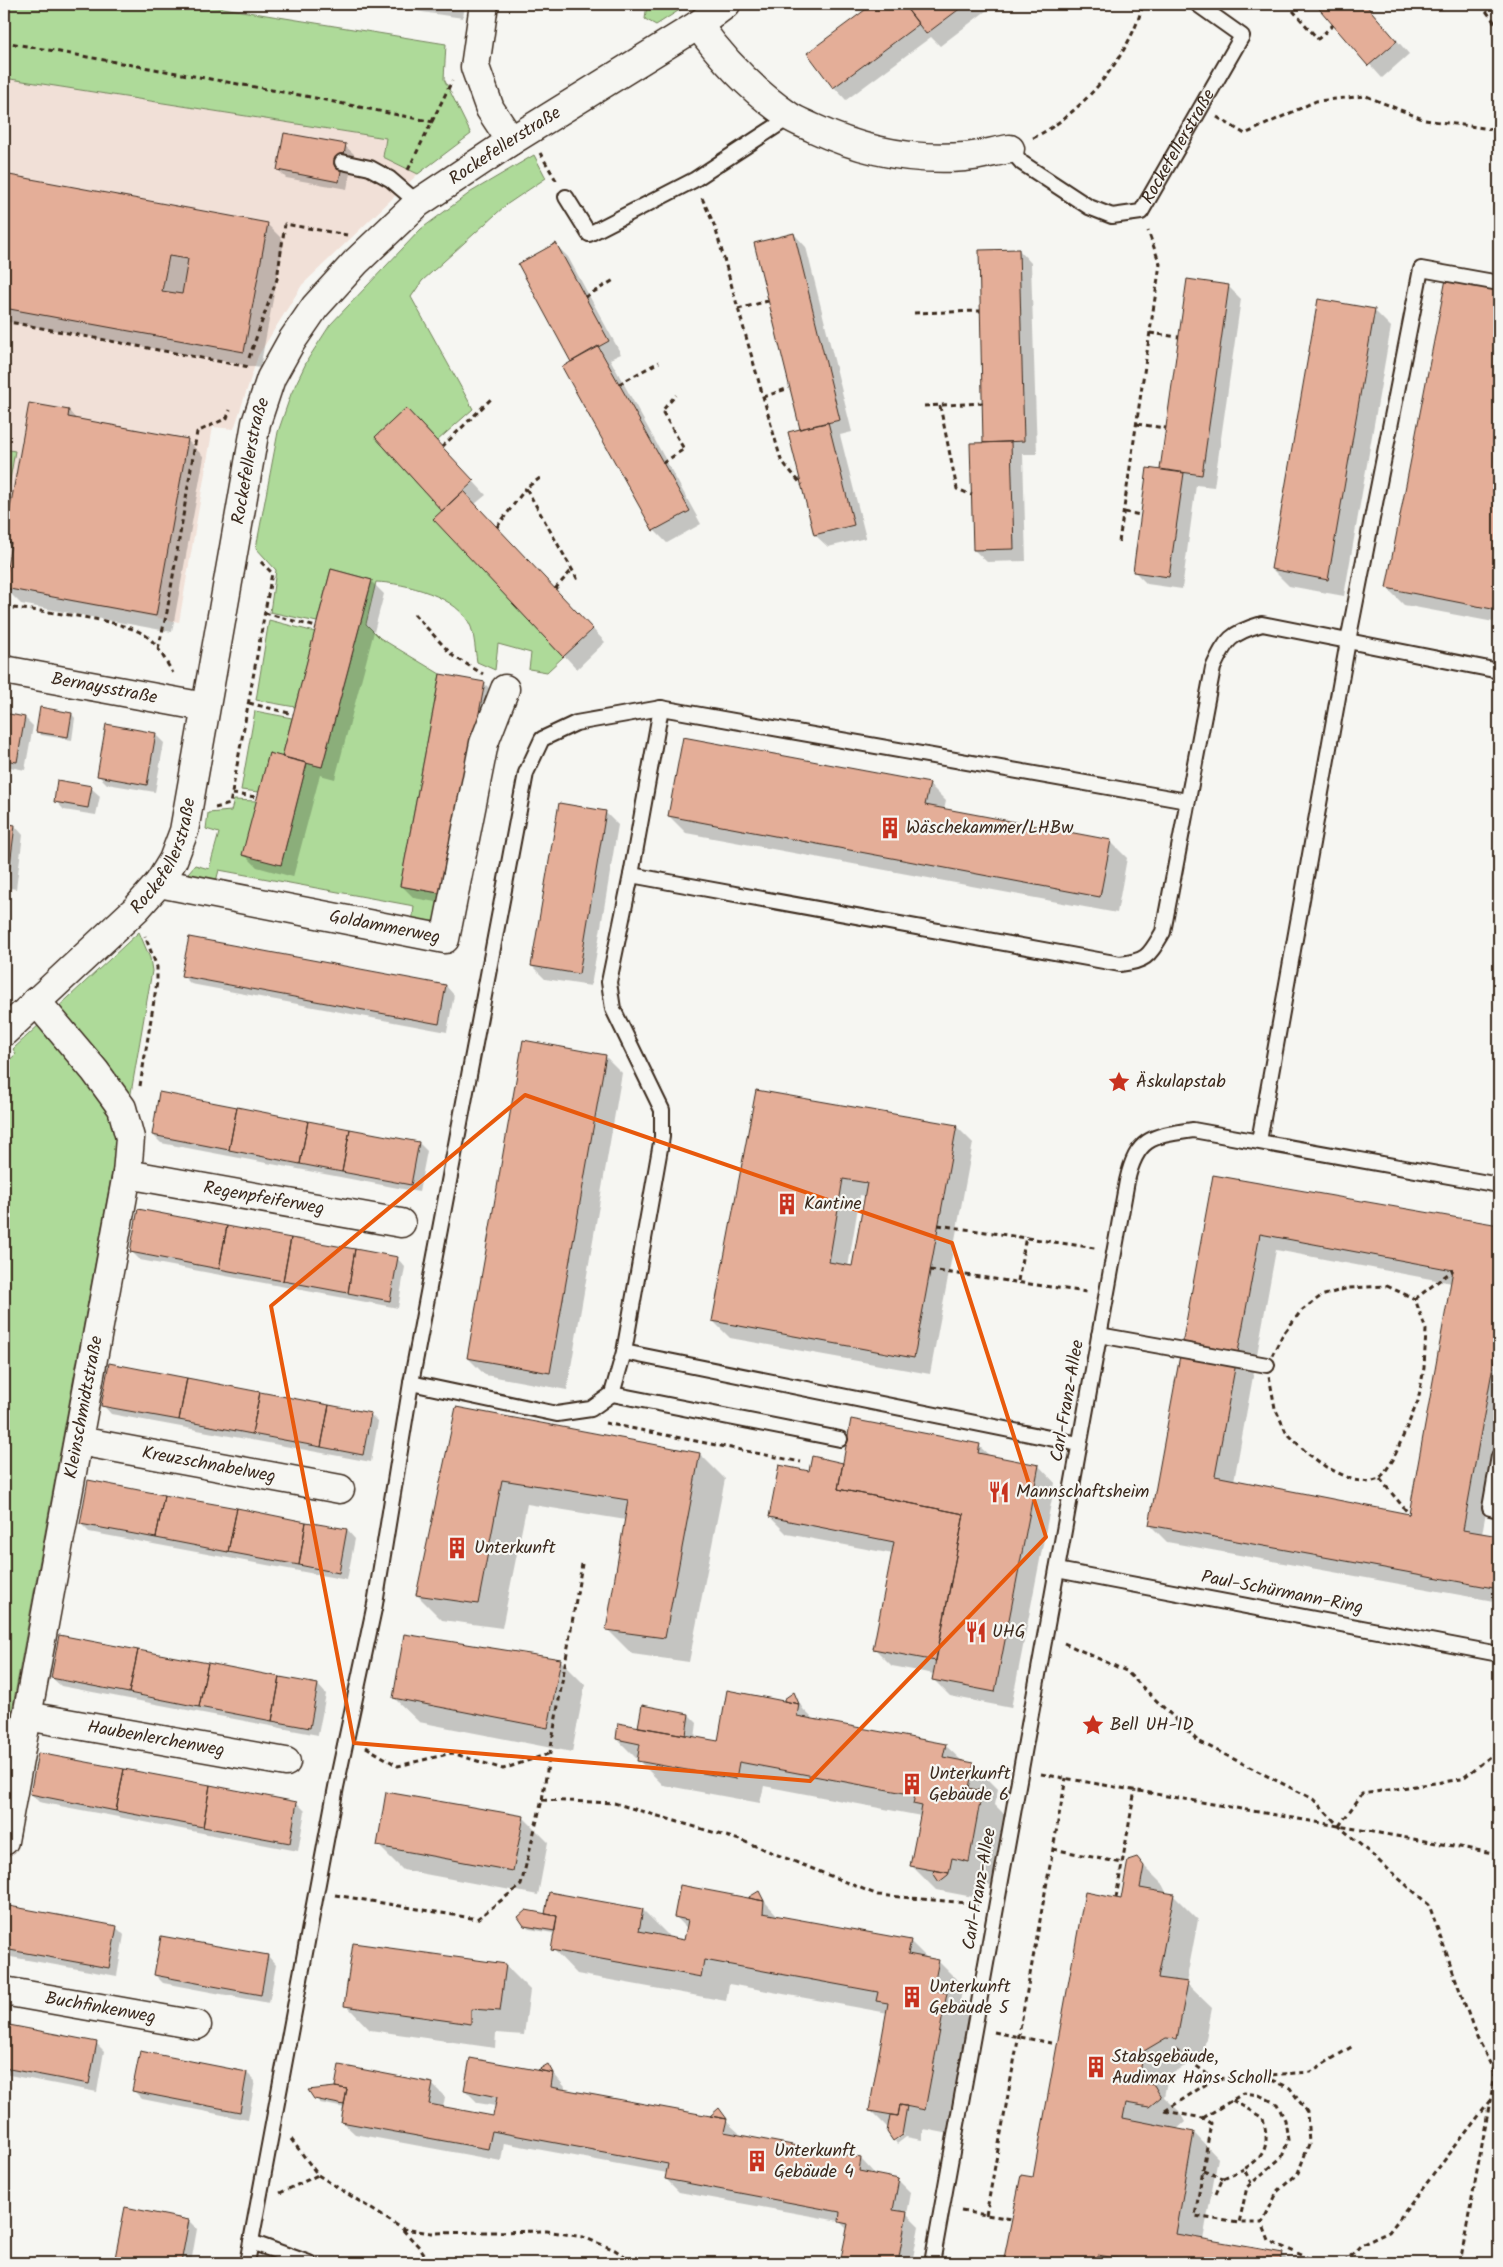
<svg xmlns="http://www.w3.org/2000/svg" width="1503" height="2267" font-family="Kalam,sans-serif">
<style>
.built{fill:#f1e0d7}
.green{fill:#aeda99;stroke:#74825c}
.shadow{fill:#0003;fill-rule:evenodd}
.building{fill:#e4ae98;stroke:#3b2a1e;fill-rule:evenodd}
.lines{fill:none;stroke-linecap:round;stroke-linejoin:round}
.service-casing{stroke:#3b2a1e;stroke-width:18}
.minor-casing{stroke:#3b2a1e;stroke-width:31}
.path{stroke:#3b2a1e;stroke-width:3;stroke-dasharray:5 4;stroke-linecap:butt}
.service{stroke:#f6f6f2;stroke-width:14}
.minor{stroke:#f6f6f2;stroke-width:28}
.marked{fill:none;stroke:#e8590c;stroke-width:4;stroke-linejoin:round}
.labels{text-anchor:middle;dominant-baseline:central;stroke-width:4.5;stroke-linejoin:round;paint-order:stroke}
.street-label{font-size:18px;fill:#3b2a1e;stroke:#f6f6f2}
.poi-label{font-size:18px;fill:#3b2a1e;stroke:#f6f6f2;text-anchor:start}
</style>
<rect width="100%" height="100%" fill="#f6f6f2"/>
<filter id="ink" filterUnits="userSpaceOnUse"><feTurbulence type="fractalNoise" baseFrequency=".02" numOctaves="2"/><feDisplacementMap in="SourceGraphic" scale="10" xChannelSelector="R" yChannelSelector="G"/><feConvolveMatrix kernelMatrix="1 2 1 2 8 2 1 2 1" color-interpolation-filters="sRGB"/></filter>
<g filter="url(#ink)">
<path class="built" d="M4,78L386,138L383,157L418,174L302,285L258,356L234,429L213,427L179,622L4,588Z"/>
<path class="green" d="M4,4H198L446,44L444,79L471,134L418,174L383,157L386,138L4,78Z
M647,4H689L656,25L645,19Z
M534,155L546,178L506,205L422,281L411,297L473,409L437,441L406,408L375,437L442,511L434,519L563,657L547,672L529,669L531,653L498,644L495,670L477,662C475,651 475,637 471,627C459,596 405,583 376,582L366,624L380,638L440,674L400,886L444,894L439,913L433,921L412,925L414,906L219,870L215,885L192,880L188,873L195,865L209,869L219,833L206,829L208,813L231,811L234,800L256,801L281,865L307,763L322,767L372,580L331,569L317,622L270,612L276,570L256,548L278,432L291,394L308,359L330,325L421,229L471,192Z
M4,449L15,451L4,514Z
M269,620L315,632L295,707L256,700Z
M255,711L292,718L282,757L269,753L259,792L241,790Z
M139,932L150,958L152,971L131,1093L116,1150L4,1754V1065L16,1054L13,1049Z"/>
<path class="shadow" d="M396,4H465L463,18L401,9Z
M875,4H995L940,46L931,37L846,100L834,87L809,53Z
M1316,4H1365L1409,54L1382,78Z
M345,146L354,154L347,189L286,178L278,170Z
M4,175L267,224L284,241L260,368L4,321Z
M794,234L806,247L852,432L840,435L866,538L828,547L815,535L801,430Z
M556,245L568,257L621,354L610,359L701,524L667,543L654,530L564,367L573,362Z
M1019,250L1031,263L1037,454H1023L1026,561L987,562L974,550L985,444Z
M1188,280L1228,286L1241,299L1214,487L1196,485L1182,589L1147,584L1134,571L1161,471Z
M1447,281L1499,291V623L1404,605L1387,588Z
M1374,310L1391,327L1344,596L1289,586L1272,569Z
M69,411L77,420L187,440L204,457L172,632L21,604L4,587L11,548L5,542Z
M419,422L486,495L475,504L605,642L577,669L435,519L444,511Z
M371,581L384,594L335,779L320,775L293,877L257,867L244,854L283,758Z
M484,683L497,696L457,906L414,898L402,886Z
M4,714L25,718L33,726L25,770L5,766L9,770L4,798Z
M72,714L75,718L72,740L41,735L37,731Z
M155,734L164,743L155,792L107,784L99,776Z
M929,784L946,801L944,810L1110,841L1127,858L1117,913L686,833L669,816Z
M91,788L100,796L96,815L64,810L56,801Z
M560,805L606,813L618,825L591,986L545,979L532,966Z
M4,825L15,826L23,835L16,889L4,887Z
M183,976L446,986L454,995L447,1032L191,984Z
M605,1056L622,1073L567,1390L485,1375L468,1358Z
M757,1091L956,1126L973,1143L930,1374L730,1338L713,1321ZM860,1195L866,1196L853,1268L848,1267Z
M153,1135L419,1143L427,1151L419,1192L161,1143Z
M1214,1176L1499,1226V1440L1482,1534L1499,1538V1602L1167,1542L1150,1525ZM1276,1250L1452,1283L1410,1516L1234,1481Z
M132,1252L397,1258L405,1267L398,1308L140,1260Z
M103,1405L370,1414L378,1422L371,1462L111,1414Z
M457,1409L700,1454L725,1479L689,1662L632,1654L607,1629L626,1520L527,1504L502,1628L442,1620L417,1595Z
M979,1446L990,1456L1039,1466L1055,1483L1011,1708L950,1696L933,1679L934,1674L892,1666L875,1649L893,1554L787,1534L770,1517L810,1472L844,1464Z
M81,1524L347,1530L355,1539L347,1580L89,1532Z
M60,1636L318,1685L326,1694L318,1735L61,1686L52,1678Z
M560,1660L585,1685L572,1752L419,1722L394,1698Z
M794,1694L803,1709L814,1720L945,1745L963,1762L973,1764L998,1789L995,1805L1007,1817L994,1886L976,1882L973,1897L936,1890L912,1866L921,1816L764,1786L760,1803L663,1785L617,1739L642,1729L689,1715L697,1723L695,1738L719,1743L785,1702V1699Z
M31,1794L297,1803L305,1811L298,1851L39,1802Z
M523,1817L548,1842L538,1895L403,1870L378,1845Z
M1137,1859L1162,1884L1167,1894L1173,1895L1198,1920L1186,1983L1212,2008L1201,2064L1192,2062L1168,2076L1164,2097L1179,2111L1185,2122L1176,2130L1194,2133L1218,2158L1203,2240L1282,2254L1291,2263H1005L1022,2176L1034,2179Z
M759,1892L766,1903L779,1917L910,1941L928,1959L938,1961L963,1986L959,2007L971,2019L950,2134L924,2129L922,2140L906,2137L897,2144L895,2141L904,2135L903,2133L893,2139L889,2129L870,2110L888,2013L729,1984L726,2001L577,1974L553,1949L557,1925L555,1923L553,1933L529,1929L525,1925L546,1916L550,1893L643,1910L668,1935L667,1938L685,1941L687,1928L676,1917L752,1900L750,1898Z
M10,1908L116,1927L124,1935L117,1976L11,1957L4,1950Z
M268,1956L276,1965L269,2003L163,1983L155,1975Z
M505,1965L530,1990L524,2035L496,2033L495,2048L370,2030L346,2005Z
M4,2025L96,2043L104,2051L97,2092L4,2074Z
M547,2066L565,2087V2090L712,2118L723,2114L728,2123L739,2133L738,2136L861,2159L873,2172V2175L898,2180L911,2193L907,2214L919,2226L912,2263H842L848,2230L839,2221L679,2192L666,2179L667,2173L504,2143L501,2161L355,2134L342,2122L345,2108L320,2103L310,2091L432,2084L445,2097L443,2108L494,2118L496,2106L478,2103L465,2090L542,2072L540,2070Z
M247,2073L255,2081L248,2120L142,2099L134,2091Z
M126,2209L189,2221L197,2229L191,2263H115Z"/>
<path class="building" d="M873,4H903L919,24L833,88L807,53Z
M903,4H966L926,34Z
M1315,4H1365L1397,41L1368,66Z
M284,133L346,144L339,182L277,170Z
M4,174L268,223L244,352L4,308ZM169,256L188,259L182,294L162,291Z
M794,233L840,420L800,429L754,243Z
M556,243L609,341L571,362L518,264Z
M1019,249L1024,441L983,443L979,250Z
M1187,279L1229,285L1202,475L1160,469Z
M1446,279L1499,289V597L1497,610L1386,588Z
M1318,299L1375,309L1328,580L1271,569Z
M598,346L690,511L653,531L562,367Z
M29,403L69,410L68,417L188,439L156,616L4,588L11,543L4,542Z
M406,408L474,481L442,511L375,437Z
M828,422L854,525L814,535L788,432Z
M1011,442L1014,549L973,550L970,443Z
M1147,468L1184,473L1169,577L1133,572Z
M463,491L593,629L563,657L433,519Z
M331,569L372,580L322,767L282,757Z
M440,674L485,682L444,894L400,886Z
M40,707L72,713L68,737L36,732Z
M4,713L25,717L17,762L4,760Z
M106,724L156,733L147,785L97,776Z
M683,737L930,783L925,805L1111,840L1100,897L668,816Z
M269,753L307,763L281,865L242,855Z
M57,780L92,786L88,808L54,802Z
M559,803L606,811L579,974L531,966Z
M4,823L15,825L8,881H4Z
M189,937L446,985L439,1024L181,976Z
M523,1040L606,1055L550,1373L467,1358Z
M756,1090L957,1125L914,1358L712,1321ZM843,1179L867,1183L852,1266L829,1262Z
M159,1092L237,1107L229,1150L152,1135Z
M237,1107L308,1121L300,1164L229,1150Z
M308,1121L350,1129L342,1172L300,1164Z
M350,1129L419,1142L411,1185L342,1172Z
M1213,1175L1499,1225V1333L1463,1530L1499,1536V1589L1149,1525ZM1260,1234L1453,1270L1409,1514L1215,1476Z
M138,1209L227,1226L219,1269L130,1252Z
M227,1226L291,1238L283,1281L219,1269Z
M291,1238L355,1249L348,1293L283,1281Z
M355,1249L398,1257L390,1301L348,1293Z
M109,1363L187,1378L179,1420L101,1406Z
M187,1378L260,1392L252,1434L179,1420Z
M260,1392L329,1405L321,1447L252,1434Z
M329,1405L371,1413L363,1455L321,1447Z
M456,1407L700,1453L665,1638L606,1630L628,1500L502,1480L478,1604L416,1595Z
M851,1419L980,1444L978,1453L1039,1465L995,1692L932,1680L964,1514L838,1489Z
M812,1456L843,1463L838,1489L964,1514L936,1661L873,1649L894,1542L769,1517L779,1465L809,1471Z
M88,1480L164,1495L156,1538L80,1524Z
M164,1495L237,1508L228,1552L156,1538Z
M237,1508L306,1522L299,1565L228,1552Z
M306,1522L347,1529L339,1573L299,1565Z
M404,1634L561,1659L548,1728L393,1698Z
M59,1635L138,1650L129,1693L51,1678Z
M138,1650L208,1663L199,1707L129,1693Z
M208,1663L280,1677L272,1721L199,1707Z
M280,1677L318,1684L310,1728L272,1721Z
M727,1690L799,1704L797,1716L946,1744L943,1757L974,1763L969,1788L982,1791L969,1862L952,1858L949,1873L910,1866L922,1806L913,1804L915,1795L739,1762L736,1779L637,1761L640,1744L616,1739L618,1723L718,1741Z
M794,1692L799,1704L784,1701V1699Z
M642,1705L689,1714L686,1735L638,1727Z
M38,1753L124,1769L116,1811L30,1794Z
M124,1769L210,1785L203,1827L116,1811Z
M210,1785L297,1802L290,1843L203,1827Z
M386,1792L524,1816L513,1871L377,1846Z
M1137,1857L1144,1866L1140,1888L1174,1894L1158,1978L1188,1982L1177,2039L1166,2038L1144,2051L1138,2082L1154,2085L1161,2097L1149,2107L1126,2103L1123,2118L1194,2132L1176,2234L1283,2253L1281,2263H1144L1098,2255L1097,2263H1003L1021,2175L1033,2177L1085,1892L1121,1899L1128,1860Z
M934,1870L949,1873L948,1875L939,1882L933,1873Z
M680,1885L764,1901L763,1913L911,1940L908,1954L939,1960L933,1990L947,1993L925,2110L900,2105L898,2116L869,2111L888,2003L876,2001L878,1992L704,1960L701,1977L551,1950L557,1916L545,1914L549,1892L643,1909L639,1931L684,1940L688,1920L674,1917Z
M759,1891L764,1901L749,1898V1897Z
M9,1906L117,1926L109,1968L4,1949V1934Z
M526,1910L557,1916L555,1931L524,1926L518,1917Z
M161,1936L268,1955L261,1995L154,1975Z
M353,1943L506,1964L500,2011L471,2009V2024L344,2006Z
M4,2024L97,2042L89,2084L4,2068Z
M140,2051L247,2072L240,2112L132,2091Z
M470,2058L553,2073L551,2087L727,2119L724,2132L861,2158L859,2171L899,2179L893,2210L907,2212L898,2263H840L848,2224L839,2222L840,2212L665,2179L668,2164L492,2131L488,2149L341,2122L347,2089L335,2087L339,2065L433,2083L429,2104L493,2116L497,2097L464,2090Z
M548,2064L553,2073L538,2070Z
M335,2087L347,2089L344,2105L314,2099L308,2090Z
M900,2105L907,2106L902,2135L893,2141L887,2132L890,2115L898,2116Z
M719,2108L727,2119L710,2116Z
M125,2207L189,2220L181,2263H114Z"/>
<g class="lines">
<g class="service-casing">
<g id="service">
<path id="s1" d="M1010,149L1022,163L1089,207L1112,216L1141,212L1242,36L1197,4"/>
<path d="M342,162L370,168L390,179L418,203"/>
<path d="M566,197L589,234L694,180L790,117"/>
<path d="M631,875L1120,964C1148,961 1149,955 1163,932L1213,668C1226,639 1231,633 1262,624L1499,671"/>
<path d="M1259,1141L1348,641L1421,269L1499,283"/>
<path d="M1099,1335L1267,1365"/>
<path d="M624,1352L1079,1444"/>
<path d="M411,1383L557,1414L591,1409L612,1394L624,1352L662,1137V1110L613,1009L609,982L631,875L661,708L1187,801"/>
<path d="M612,1394L840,1439"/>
<path d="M1499,1456L1490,1508L1499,1510"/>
<path d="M1057,1570L1499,1654"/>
<path d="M251,2242L309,2263"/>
<path d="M247,2263L336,1787L375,1604L411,1383L526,773L542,739L576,723L661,708"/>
<path d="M932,2263L1127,1181C1137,1137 1152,1136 1193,1130L1499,1185"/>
</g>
</g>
<g class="minor-casing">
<g id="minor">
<path d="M484,4L475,67L490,109L511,141"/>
<path d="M698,25C723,60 753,91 789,116C796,121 805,124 813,128C860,150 913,161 965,157C980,156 995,151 1010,149"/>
<path id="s2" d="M4,670L205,707"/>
<path id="s3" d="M159,883L445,939L484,743L505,689"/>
<path id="s4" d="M4,1032L136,909L159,883L173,860L184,831L256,423L271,378L291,342L315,307L356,262L418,203L511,141L698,25L726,4"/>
<path id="s5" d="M127,1174L401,1223"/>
<path id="s6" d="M79,1441L340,1489"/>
<path id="s7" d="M27,1716L286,1762"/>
<path id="s8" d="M4,1841L127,1174L130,1138L122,1108L95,1071L36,1001"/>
<path id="s9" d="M4,1991L197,2025"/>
</g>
</g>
<path class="path" d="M1287,4L1318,39L1333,25
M1481,4L1495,23L1499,20
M4,42L305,96L433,122
M1217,117L1245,134L1316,101L1366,96L1425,120L1499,130
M1033,138C1082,114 1130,56 1143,4
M540,153L557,182
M408,170L452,81
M702,198L715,227L781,460L802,485
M585,297L614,280
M738,309L768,301
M914,313L980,311
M4,321L249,367
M1150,333L1179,337
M249,358L277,279L285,224L347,235
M619,384L659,362
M763,397L789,388
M924,406L983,403
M940,406L957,489L972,495
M1137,424L1166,428
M442,447L493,397
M663,463L684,449L662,411L676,395
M540,478L526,488L578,580
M1124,512L1141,515
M497,527L526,488
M1119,542L1160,264L1148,231
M555,589L572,570
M4,607C36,611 126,618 149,638C159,647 166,662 173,673
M265,613L316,627
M414,614L453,656L483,674
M158,649L167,612L197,432L227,418L230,410
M249,703L293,714
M232,794L257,797
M215,808L230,804L272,573L259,560
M140,1086L157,982V967L145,936
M938,1225L1095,1248
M930,1270L1087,1292
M1018,1281L1026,1236
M1387,1286L1415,1299L1426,1330L1424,1368L1418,1401L1393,1460L1380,1479L1369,1482L1353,1480L1326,1467L1307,1453L1286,1432L1275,1408L1267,1365L1282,1336L1301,1311L1321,1296L1348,1288Z
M1415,1299L1453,1270
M605,1423L801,1462
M1380,1479L1409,1514
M1064,1643L1126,1671L1198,1741L1313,1799L1339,1826L1429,1905L1477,2038L1495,2073L1499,2074
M366,1747L398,1766L452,1753L503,1769L551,1753
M1041,1774L1499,1854
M542,1800L614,1803L743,1841L878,1895L978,1904
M1339,1826L1362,1794L1462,1779L1499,1750
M1053,1849L1122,1863
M335,1895L477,1919L521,1885L542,1800L582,1564
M1116,1898L1135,1790
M994,2032L1056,2044
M1175,2050L1214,2079
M1264,2076L1290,2088L1307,2112L1309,2144L1298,2173L1278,2191L1262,2223L1269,2241L1320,2263
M1232,2100L1263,2118C1269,2143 1268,2155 1244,2169L1251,2183
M1165,2111L1214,2079L1310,2072L1353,2046
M1165,2111L1203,2118L1211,2123L1195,2216L1239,2223
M1203,2118L1244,2093L1259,2095L1277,2104L1285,2120L1288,2140L1282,2157L1247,2187L1239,2223H1262
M291,2139L318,2175L403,2229L431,2233L547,2231L583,2237L615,2250L634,2263
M1203,2171L1223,2178
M280,2193L318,2175
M1216,2194L1223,2178L1244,2169
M961,2211L1012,2219
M986,2215L1066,1778
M403,2230L421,2249L430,2263
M1344,2263L1361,2245L1389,2232L1491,2100
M1460,2263L1499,2053"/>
<use href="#service" class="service"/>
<use href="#minor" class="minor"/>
</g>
</g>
<path class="marked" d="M525,1095L952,1243L1046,1537L810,1781L354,1743L271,1306Z"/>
<defs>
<g id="building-bare" transform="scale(1.725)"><path d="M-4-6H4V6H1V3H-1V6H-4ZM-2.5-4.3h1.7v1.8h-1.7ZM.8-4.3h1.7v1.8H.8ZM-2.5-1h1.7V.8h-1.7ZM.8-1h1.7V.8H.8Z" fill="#c8321e" stroke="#f6f6f2" stroke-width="2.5" paint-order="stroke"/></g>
<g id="sight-bare" transform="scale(1.725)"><path d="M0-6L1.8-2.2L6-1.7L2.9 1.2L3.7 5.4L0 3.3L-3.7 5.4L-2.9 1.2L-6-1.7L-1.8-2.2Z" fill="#c8321e" stroke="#f6f6f2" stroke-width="2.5" paint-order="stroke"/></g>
<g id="restaurant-bare" transform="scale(1.725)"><path d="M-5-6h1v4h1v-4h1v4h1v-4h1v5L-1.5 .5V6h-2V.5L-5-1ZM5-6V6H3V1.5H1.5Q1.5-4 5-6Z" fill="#c8321e" stroke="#f6f6f2" stroke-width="2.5" paint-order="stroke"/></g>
</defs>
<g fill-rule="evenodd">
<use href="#building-bare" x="890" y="828"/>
<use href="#sight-bare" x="1119" y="1082"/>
<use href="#building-bare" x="787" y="1204"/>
<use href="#restaurant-bare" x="999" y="1492"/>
<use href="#building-bare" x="457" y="1548"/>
<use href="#restaurant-bare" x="976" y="1632"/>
<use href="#sight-bare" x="1093" y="1725"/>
<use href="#building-bare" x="912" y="1784"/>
<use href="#building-bare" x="912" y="1997"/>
<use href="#building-bare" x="1096" y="2067"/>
<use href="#building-bare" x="757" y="2161"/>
</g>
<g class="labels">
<g class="street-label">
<text stroke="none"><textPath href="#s4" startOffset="1069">Rockefellerstraße</textPath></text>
<text stroke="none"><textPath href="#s1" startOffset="228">Rockefellerstraße</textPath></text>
<text stroke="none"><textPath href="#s4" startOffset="649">Rockefellerstraße</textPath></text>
<text stroke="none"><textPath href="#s2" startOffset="102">Bernaysstraße</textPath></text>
<text stroke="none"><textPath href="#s4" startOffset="242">Rockefellerstraße</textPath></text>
<text stroke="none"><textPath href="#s3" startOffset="230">Goldammerweg</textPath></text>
<text stroke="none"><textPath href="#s5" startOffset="139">Regenpfeiferweg</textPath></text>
<text transform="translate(1068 1401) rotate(-80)">Carl-Franz-Allee</text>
<text stroke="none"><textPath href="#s8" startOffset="441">Kleinschmidtstraße</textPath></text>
<text stroke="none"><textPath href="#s6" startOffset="132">Kreuzschnabelweg</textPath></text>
<text transform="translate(1282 1593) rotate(11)">Paul-Schürmann-Ring</text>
<text stroke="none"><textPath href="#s7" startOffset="131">Haubenlerchenweg</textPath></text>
<text transform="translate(980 1889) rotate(-80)">Carl-Franz-Allee</text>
<text stroke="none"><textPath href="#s9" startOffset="98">Buchfinkenweg</textPath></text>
</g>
<g class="poi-label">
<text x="906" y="828">Wäschekammer/LHBw</text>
<text x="1136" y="1082">Äskulapstab</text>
<text x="804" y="1204">Kantine</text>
<text x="1016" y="1492">Mannschaftsheim</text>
<text x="474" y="1548">Unterkunft</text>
<text x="992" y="1632">UHG</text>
<text x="1110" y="1725">Bell UH-1D</text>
<text x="929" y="1774">Unterkunft<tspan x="929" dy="21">Gebäude 6</tspan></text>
<text x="929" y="1987">Unterkunft<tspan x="929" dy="21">Gebäude 5</tspan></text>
<text x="1112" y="2057">Stabsgebäude,<tspan x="1112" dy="21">Audimax Hans Scholl</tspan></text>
<text x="774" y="2151">Unterkunft<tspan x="774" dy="21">Gebäude 4</tspan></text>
</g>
</g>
<rect width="1503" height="2267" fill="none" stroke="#f6f6f2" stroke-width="20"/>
<rect x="10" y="10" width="1483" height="2247" fill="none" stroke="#3b2a1e" stroke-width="2" filter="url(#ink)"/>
</svg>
